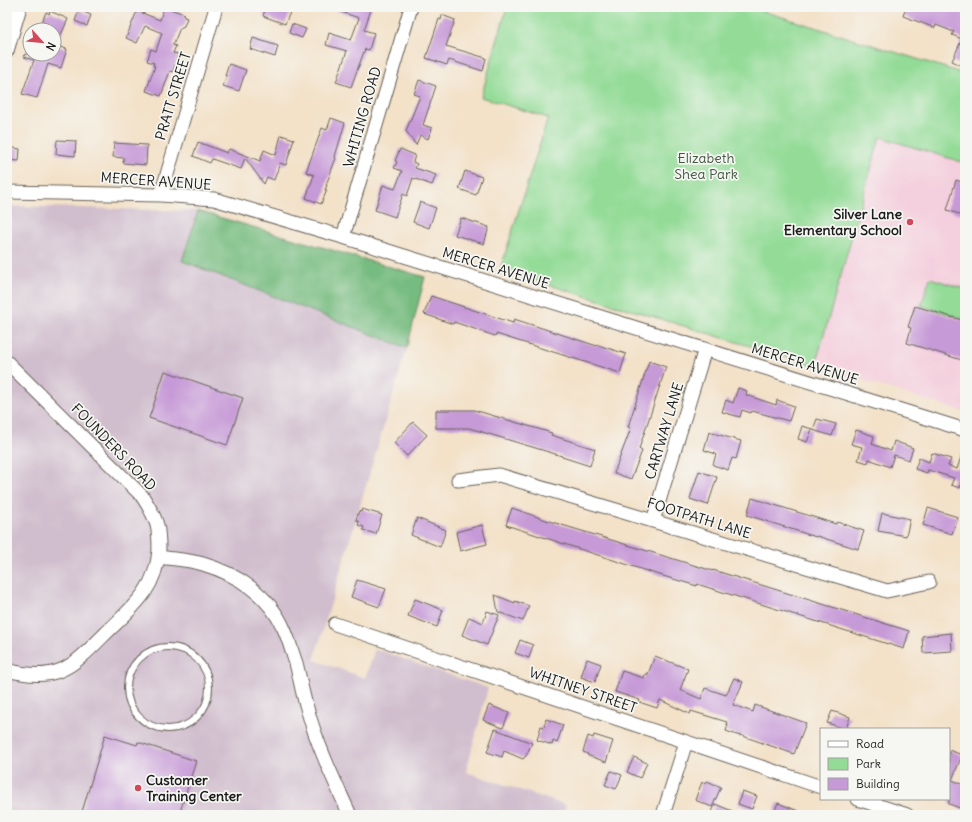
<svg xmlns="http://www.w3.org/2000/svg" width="972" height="822" font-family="Delius,sans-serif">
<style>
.built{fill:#f4cfdd}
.industrial{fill:#d0bdcd}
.green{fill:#93db96;stroke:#587c59}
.forest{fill:#76bb7f;stroke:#496c4e}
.building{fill:#c699d7}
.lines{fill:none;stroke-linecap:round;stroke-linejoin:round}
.lane-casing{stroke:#676158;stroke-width:8}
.street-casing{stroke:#676158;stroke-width:15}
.lane{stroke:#fff;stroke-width:6}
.street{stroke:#fff;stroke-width:13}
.poi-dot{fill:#d1495b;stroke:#f6f6f2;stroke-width:1.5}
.labels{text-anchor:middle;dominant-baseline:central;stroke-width:3.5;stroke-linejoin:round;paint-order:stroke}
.street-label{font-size:14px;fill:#1c1c1c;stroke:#f6f6f2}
.park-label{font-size:14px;fill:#405541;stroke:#f6f6f2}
.poi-label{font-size:14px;font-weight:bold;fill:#1c1c1c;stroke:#f6f6f2;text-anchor:end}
</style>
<rect width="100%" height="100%" fill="#f6f6f2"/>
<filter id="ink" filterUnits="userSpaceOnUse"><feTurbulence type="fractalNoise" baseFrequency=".025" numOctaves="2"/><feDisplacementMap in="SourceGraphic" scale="8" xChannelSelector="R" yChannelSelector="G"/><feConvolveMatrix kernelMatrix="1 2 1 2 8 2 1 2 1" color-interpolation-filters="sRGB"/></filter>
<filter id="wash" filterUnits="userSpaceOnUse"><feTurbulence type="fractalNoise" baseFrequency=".012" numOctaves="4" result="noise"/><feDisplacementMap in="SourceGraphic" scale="16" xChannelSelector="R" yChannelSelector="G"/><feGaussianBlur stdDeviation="0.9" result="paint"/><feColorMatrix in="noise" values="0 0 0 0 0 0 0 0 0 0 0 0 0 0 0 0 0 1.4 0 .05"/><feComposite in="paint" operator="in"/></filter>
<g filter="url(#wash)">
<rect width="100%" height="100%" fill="#f3e1c8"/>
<path class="built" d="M880,137L965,163V412L815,366Z"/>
<path class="industrial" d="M7,206L198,211L183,262L407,348L314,660L365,678L375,649L488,688L466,772L566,805L563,815H7Z"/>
<path class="green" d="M507,7H750L965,74V163L880,137L815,366L500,270L548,118L481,97Z
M930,278L965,289V319L921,306Z"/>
<path class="forest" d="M198,211L425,277L407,348L182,261Z"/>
<g id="blocks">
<path class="building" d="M164,7L185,14L184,17L187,18L184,26L180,28L173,45L176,46L173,53L178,54L173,72L170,71L161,96L146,91L155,66H153L154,63L147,61L151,49L156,51L162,33L145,26L137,43L126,38L137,11L160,20Z
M266,7H283L291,10L285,24L263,16Z
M332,7H372L364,30L374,33L369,50L365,49L351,87L336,82L347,51L326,45L329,33L351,40L359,18L332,9Z
M906,7H952L965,12V67L952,61L962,39L952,35L954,32L936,25L935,28L903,16Z
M79,10L91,15L87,26L75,21Z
M50,11L68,19L56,46L67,49L61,68L48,64L37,98L22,94L34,60L24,57L25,54H54V30H43L46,23L42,22L46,12L49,14Z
M442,15L455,20L446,46L486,58L483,71L449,60L447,65L426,58L439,19L441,20Z
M292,24L306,29L302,38L289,33Z
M253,38L278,46L275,57L250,49Z
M229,64L246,70L239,91L223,86L227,76H225Z
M419,80L436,86L423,125L432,128L428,139L420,135L416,145L406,131L420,96L414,94Z
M331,118L345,123L336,153L335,157L336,158L326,185H327L325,190H327L321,204L306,198L314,175L306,172L322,128L327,130Z
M281,135L294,139L286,165L280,163L274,180L267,177L264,184L245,158L241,169L212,159L210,163L193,156L198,142L227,153L229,149L260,161L264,150L276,155Z
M57,140L76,141L75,156L56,154Z
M114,143L147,145L146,165L123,163L124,158L113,157Z
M7,147L20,149L19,161L7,160Z
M400,149L415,155L413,162L417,164L415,168L436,175L432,185L413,178L407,196L403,194L395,217L375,210L383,185L395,189L402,171L394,168L397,162L395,161Z
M465,171L482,177L476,195L459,189Z
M956,180L965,183V216L947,210Z
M420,202L436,208L429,228L413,222Z
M461,218L489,227L484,244L455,235Z
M431,296L513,323L514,319L597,346L598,345L626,354L620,373L496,334L495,336L454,322L453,324L424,314Z
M915,306L965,321V361L907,343L911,328L908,327Z
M649,361L666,367L639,449L642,451L631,479L614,473L631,428L628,427Z
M165,371L243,398L227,445L149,418Z
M738,388L747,391L746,395L776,405L777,400L794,406L789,421L752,411L751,413L742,410L740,417L722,412L726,400L733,403Z
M436,410H474L552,433L551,435L595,449L590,466L562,457V456L469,428H436Z
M817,419L836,424L832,436L813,430Z
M413,422L427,435L407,456L394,443Z
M802,426L812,429L807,442L798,439Z
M856,430L874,436L872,444L891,451L894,441L913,448L909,460L894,455L890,467L869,459L868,463L858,460L862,447L851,444Z
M709,432L741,441L736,459L732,458L728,470L713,465L716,454L704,450Z
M932,453L951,459L948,466L957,469L962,454L965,455V484L962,483L960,488L951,485L954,478L928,470L927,473L915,469L919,458L929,462Z
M699,471L717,477L708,505L690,499Z
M752,498L836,524L837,522L864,531L858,549L817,536L816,537L747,515Z
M512,508L549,521L713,571V570L909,631L904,649L697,584V586L653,573L506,525Z
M928,508L958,517L952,534L923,525Z
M362,509L382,515L376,534L363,530L364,527L358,525L359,522L356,520L359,511L361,512Z
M882,513L910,519L906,536L878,531Z
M417,518L446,530L440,547L411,535Z
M482,525L487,544L460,551L456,532Z
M357,580L386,589L379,607L351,597Z
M495,595L515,603V601L529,606L523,621L498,612Z
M415,599L443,610L437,627L408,616Z
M487,611L499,615L487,645L462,635L469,617L483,623Z
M951,633L952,651L923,653L922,636Z
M520,640L533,645L529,658L515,653Z
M655,656L688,669L680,690L701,699L705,688L726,695L734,678L743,682L733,705L753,712L755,705L806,723L794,754L740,735V736L726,731L728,724H726L727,722L691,711L690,714L660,700L657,708L639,702L640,700L615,692L622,671L644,678L645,674H648Z
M587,659L601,664L595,682L581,677Z
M489,705L509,713L503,728L483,720Z
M832,711L850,717L846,729L827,723Z
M546,719L563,725L557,743L553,741L552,745L537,740L541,726L544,727Z
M495,729L532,743L526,756L523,759L504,751L502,757L487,752Z
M105,735L137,745L138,742L196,761L179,815H81Z
M594,735L613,741L606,762L587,755L588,754L583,752L588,736L593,738Z
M949,750L962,755L952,780L965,785V810L949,804Z
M634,757L647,763L640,778L627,772Z
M611,771L622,775L616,789L605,785Z
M707,781L721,787L712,807L695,800L702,782L705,784Z
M742,791L757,796L752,809L738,804Z
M778,803L806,814V815H773Z
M715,804L742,815H711Z"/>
</g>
</g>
<g filter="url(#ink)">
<use href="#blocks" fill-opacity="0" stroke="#676158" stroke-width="1"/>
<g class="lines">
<g class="lane-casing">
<path id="lane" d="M127 688a41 41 0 1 1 82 0a41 41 0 1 1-82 0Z"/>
</g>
<g class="street-casing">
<path id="street" d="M7,51L20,7
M7,192L161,195L214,199L343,237L965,430
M161,195L216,7
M343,237L411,7
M7,362L142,496C148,505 154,515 157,525C159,533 159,542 159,550C156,589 134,606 107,632C73,666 58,684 7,670
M458,480L499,475L887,591L929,582
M653,521L705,349
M158,557C173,559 189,560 203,564C237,574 269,595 284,629C289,640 292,652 296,663C300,678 302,693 307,708C317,745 334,780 350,815
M335,624L821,787
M858,799L907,815
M663,815L686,742"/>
</g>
<use href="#lane" class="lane"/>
<use href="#street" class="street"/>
</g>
</g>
<g class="poi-dot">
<circle cx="910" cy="222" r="4"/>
<circle cx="138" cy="788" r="4"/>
</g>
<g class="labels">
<g class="street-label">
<text transform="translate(173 96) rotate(-73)">PRATT STREET</text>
<text transform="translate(362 117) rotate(-74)">WHITING ROAD</text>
<text transform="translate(156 181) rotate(4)">MERCER AVENUE</text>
<text transform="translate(496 268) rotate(17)">MERCER AVENUE</text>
<text transform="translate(805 364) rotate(17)">MERCER AVENUE</text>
<text transform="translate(664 431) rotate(-73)">CARTWAY LANE</text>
<text transform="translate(114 447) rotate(46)">FOUNDERS ROAD</text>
<text transform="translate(699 518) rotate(17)">FOOTPATH LANE</text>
<text transform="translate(583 690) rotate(19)">WHITNEY STREET</text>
</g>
<g class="park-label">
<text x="706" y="158">Elizabeth<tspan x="706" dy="16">Shea Park</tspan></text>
</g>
<g class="poi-label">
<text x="902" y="214">Silver Lane<tspan x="902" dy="16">Elementary School</tspan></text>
<text x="146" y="780" text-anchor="start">Customer<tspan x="146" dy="16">Training Center</tspan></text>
</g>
</g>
<rect width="972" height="822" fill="none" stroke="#f6f6f2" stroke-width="24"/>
<rect x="820" y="728" width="130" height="72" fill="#f6f6f2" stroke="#9f9f9c"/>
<rect x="828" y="741" width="20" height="6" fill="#ffffff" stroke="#9f9f9c"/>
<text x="856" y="748" font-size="12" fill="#1c1c1c">Road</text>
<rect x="828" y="758" width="20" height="12" fill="#93db96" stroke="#9f9f9c"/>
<text x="856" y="768" font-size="12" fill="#1c1c1c">Park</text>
<rect x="828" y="778" width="20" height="12" fill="#c699d7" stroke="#9f9f9c"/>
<text x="856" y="788" font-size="12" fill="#1c1c1c">Building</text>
<g transform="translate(42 42) rotate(117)"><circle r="19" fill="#f6f6f2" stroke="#9f9f9c"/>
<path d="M0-3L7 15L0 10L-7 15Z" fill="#d1495b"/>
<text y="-6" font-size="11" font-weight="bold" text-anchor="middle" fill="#1c1c1c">N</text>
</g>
</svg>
